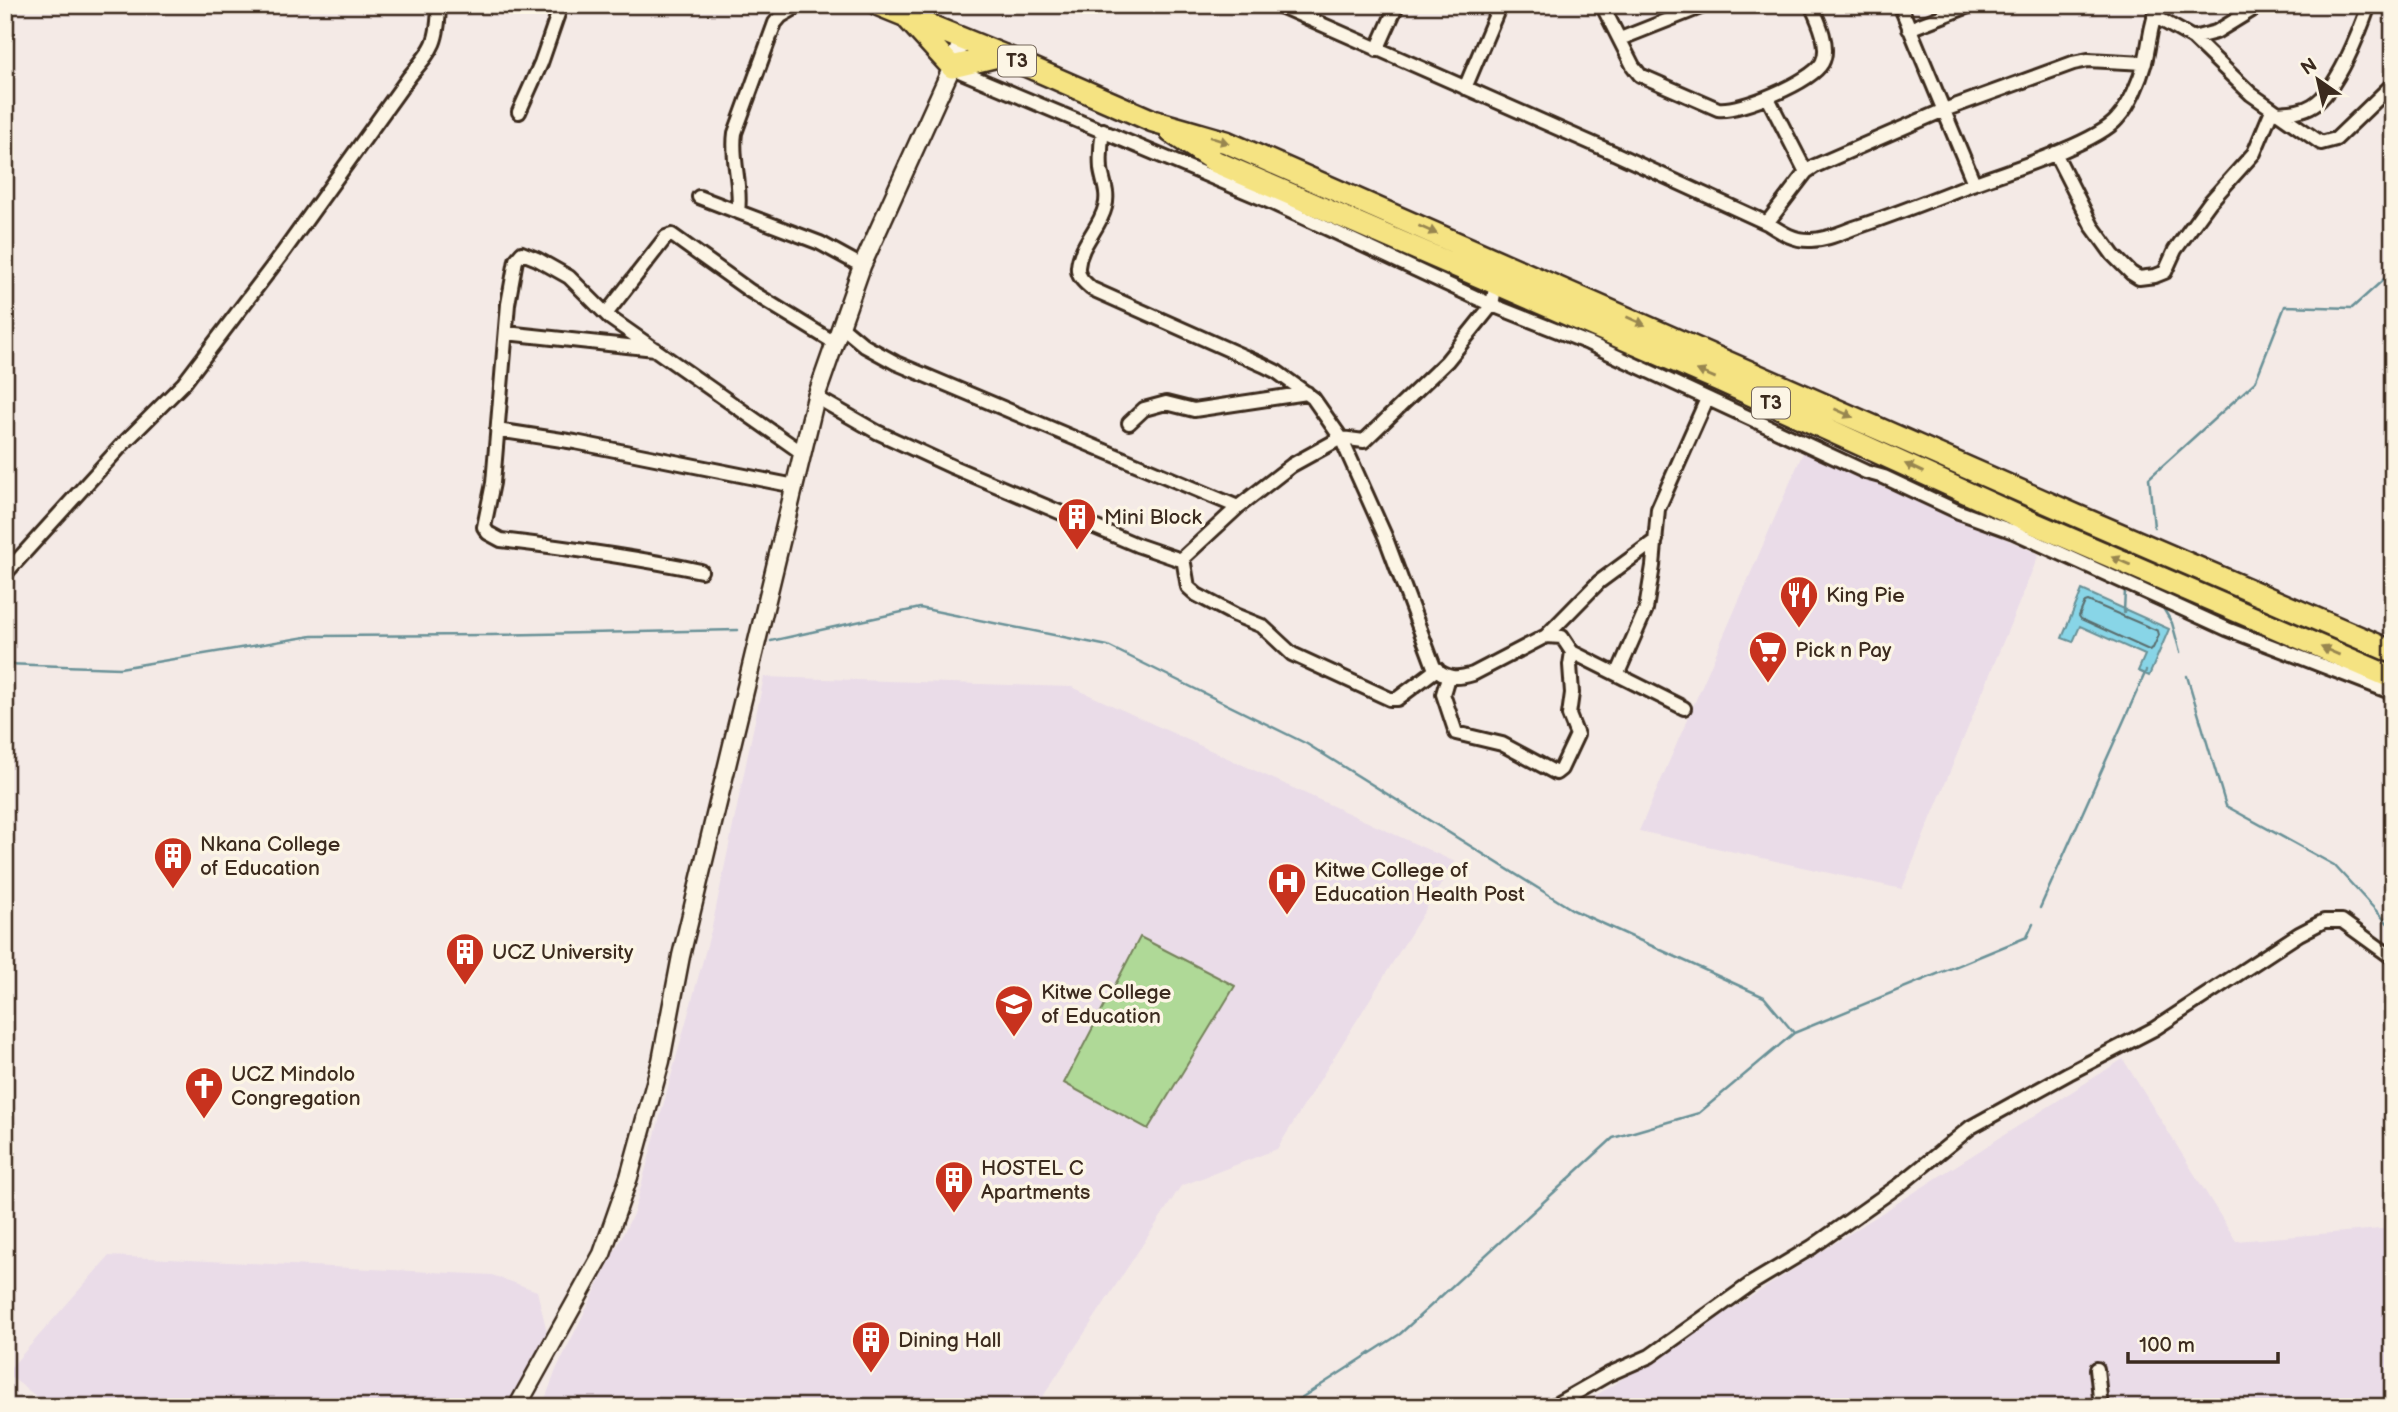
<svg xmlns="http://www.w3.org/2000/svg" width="2398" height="1412" font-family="'Balsamiq Sans',sans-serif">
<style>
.built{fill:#eadce8}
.green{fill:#afd997;stroke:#75825a;stroke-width:2}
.water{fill:#88d5e7;stroke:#699197;stroke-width:2}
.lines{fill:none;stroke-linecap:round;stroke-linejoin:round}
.shore{stroke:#5a6e6e;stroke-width:2}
.stream{stroke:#699197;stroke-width:2.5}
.street-casing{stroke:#3b2a1e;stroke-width:18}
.secondary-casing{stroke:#3b2a1e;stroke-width:21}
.highway-casing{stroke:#3b2a1e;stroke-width:26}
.street{stroke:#fcf5e5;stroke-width:12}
.secondary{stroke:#fcf5e5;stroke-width:16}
.highway{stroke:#f5e382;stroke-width:21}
.oneway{fill:#988650}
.labels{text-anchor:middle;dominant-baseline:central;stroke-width:7;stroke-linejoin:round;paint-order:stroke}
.shield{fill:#fcf5e5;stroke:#75675a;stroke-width:2}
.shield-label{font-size:19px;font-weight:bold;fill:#3b2a1e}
.poi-label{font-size:21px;fill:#3b2a1e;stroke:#fcf5e5;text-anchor:start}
</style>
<rect width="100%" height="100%" fill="#f4eae6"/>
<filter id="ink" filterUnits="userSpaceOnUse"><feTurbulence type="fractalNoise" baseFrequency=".0143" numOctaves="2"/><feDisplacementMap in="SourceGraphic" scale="14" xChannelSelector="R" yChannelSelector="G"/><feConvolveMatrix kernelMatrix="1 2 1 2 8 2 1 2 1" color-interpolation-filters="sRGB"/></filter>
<g filter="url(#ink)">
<path class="built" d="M1805,448L2039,554L1902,889L1639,831Z
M764,677L1072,687L1455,862L1277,1149L1181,1186L1036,1407H542L556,1370L634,1212L712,927Z
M2123,1059L2236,1241L2393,1228V1407H1578Z
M109,1256L492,1275L537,1291L547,1332L506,1407H118L108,1401L103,1407H50L6,1373Z"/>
<path class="green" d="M1140,937L1235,986L1148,1129L1064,1083Z"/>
<path class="water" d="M2082,590L2169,629L2149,676L2138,671L2145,655L2080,626L2073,642L2062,638Z"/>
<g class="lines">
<path class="shore" d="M2088,601L2158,631L2159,635L2153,648L2149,650L2081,619L2079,616L2085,602Z"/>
<path class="stream" d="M2154,527L2149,478L2255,382L2285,306L2352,308L2393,271
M2124,612L2125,590L2163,608L2172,623L2180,652
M771,641L920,608L1108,646L1307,744L1573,910L1764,997L1794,1033
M5,664L120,668L312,636L492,635L738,630
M2187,676L2226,806L2334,865L2393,929
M2040,908L2146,671
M1287,1407L1400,1334L1613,1138L1699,1113L1794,1033L2027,937L2033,924"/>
<g class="street-casing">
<path id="street" d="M1278,5L1614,153L1767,223C1781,232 1794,241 1811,240C1827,240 1842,232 1857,227C1896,214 1934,199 1972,184C2005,172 2097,143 2117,119C2130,105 2140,80 2145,62C2150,43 2150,23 2159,5
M1602,5L1633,66L1640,75L1718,109C1740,112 1811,82 1822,63C1831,47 1818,20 1811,5
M1900,5L1974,183
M2154,16L2193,38L2251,94L2321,143L2336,139L2393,84
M1909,29L1971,5
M2193,38L2216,32L2260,5
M1620,39L1706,5
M1377,50L1397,5
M952,68L1266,200L1492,305L1588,343L1866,472L1884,477L1959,512L2014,532L2031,522
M1465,88L1500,5
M1768,98L1806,172
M519,112L541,63L561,5
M2276,113C2289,112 2302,112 2313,105C2337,91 2360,31 2369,5
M1103,130C1101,143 1100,156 1101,169C1103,183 1109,193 1105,207C1100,228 1080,244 1078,267C1077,277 1085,283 1092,289L1263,365L1277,372L1313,398L1341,438L1385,536L1434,667C1446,679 1457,679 1473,674L1546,636L1562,637L1572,652L1684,708
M2055,153L2092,226L2113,255L2131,273L2139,278L2155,276L2165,272L2175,250L2210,202L2254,153L2272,110
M699,197L820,243L862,266
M738,212C742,185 731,160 735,133L775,23L781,16L800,5
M1767,223L1806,172L1815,166L1944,110L2073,63L2088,60L2145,63
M606,314L666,237L672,235L750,291L835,343
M841,326L865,346L896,363L1238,507
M506,333L655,349
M816,397L877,432L953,467L1137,545L1178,559L1183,558L1238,507L1292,465L1341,438L1364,441L1447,361L1492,305L1497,277
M1129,423L1144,409L1166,403L1194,410L1307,393
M497,430L575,442L795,486
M2014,532L2227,629L2393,693
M1183,558L1188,587L1197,595L1235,615L1262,626L1292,654L1390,699H1397L1437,669
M701,571C635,557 568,548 501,540L488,533L484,527L493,483L508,304L516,260L522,253L537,259L569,277L610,318L801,452
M5,574L122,445L184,383L282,254L409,77C433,48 438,44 439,5
M1546,636L1599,582L1656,540
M1618,673L1646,609L1653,566L1658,509L1707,399
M1448,677L1443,694L1456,733L1502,744L1556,773L1561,769L1577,735L1569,715L1572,693L1570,665L1572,652
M2097,1369L2101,1407
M1551,1407L1609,1374L1650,1356L1752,1283L1812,1247L1901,1184L1971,1127L2069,1073L2154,1029L2299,934L2324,921H2342L2393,958"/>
</g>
<g class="secondary-casing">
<path id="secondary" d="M517,1407L602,1254L629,1177L661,1061L681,956L816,397L862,266L952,67L962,39"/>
</g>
<g class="highway-casing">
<path id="highway" d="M879,5L1002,55L1153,121L1226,142L2075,515L2393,652
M909,20L952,67L1002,55
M1171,132L1216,162L1717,379L2031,522L2393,678"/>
</g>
<use href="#street" class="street"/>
<use href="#secondary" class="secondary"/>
<use href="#highway" class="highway"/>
</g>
<defs><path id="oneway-solid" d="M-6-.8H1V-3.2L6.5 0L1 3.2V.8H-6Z" transform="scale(1.75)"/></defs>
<g class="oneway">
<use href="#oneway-solid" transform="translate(1219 140) rotate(18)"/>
<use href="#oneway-solid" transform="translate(1428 230) rotate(24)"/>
<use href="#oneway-solid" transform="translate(1636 321) rotate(24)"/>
<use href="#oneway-solid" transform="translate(1706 374) rotate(-157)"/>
<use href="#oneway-solid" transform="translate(1844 413) rotate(24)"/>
<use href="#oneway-solid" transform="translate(1914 468) rotate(-155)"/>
<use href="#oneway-solid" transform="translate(2121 561) rotate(-157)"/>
<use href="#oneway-solid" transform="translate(2330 651) rotate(-157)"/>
</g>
</g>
<defs>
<g id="building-pin" transform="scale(2.0125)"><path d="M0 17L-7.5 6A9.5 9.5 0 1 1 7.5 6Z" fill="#c8321e" stroke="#fcf5e5"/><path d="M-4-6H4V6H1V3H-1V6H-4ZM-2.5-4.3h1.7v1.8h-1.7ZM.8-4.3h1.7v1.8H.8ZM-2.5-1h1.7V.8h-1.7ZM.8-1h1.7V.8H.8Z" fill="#fff"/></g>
<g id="restaurant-pin" transform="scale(2.0125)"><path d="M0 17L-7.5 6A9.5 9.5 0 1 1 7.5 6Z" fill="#c8321e" stroke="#fcf5e5"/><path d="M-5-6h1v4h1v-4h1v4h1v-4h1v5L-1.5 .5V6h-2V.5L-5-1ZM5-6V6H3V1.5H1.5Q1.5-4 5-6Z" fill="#fff"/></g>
<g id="supermarket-pin" transform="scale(2.0125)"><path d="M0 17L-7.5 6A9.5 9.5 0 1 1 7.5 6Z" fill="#c8321e" stroke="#fcf5e5"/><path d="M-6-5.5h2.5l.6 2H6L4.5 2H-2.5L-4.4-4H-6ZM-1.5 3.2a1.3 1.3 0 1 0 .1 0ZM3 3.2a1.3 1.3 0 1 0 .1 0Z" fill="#fff"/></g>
<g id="hospital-pin" transform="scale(2.0125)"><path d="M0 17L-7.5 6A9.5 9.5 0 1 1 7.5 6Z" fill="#c8321e" stroke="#fcf5e5"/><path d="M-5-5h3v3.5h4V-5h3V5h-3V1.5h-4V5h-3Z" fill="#fff"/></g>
<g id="university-pin" transform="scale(2.0125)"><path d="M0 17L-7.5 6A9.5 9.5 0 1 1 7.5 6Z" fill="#c8321e" stroke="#fcf5e5"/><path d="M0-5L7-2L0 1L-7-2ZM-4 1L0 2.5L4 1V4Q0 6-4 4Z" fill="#fff"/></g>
<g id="church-pin" transform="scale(2.0125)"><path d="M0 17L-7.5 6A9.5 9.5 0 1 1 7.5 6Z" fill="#c8321e" stroke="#fcf5e5"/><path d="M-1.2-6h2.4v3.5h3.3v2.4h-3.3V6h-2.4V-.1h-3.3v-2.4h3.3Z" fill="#fff"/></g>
</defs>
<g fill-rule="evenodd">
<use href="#building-pin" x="1077" y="517"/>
<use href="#restaurant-pin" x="1799" y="595"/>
<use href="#supermarket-pin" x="1768" y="650"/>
<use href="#building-pin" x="173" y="856"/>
<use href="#hospital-pin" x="1287" y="882"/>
<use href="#building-pin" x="465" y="952"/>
<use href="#university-pin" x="1014" y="1004"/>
<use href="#church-pin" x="204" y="1086"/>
<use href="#building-pin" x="954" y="1180"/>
<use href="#building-pin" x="871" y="1340"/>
</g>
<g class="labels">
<g class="shield">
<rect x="998" y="45.5" width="38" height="31" rx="5"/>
<rect x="1752" y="387.5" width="38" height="31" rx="5"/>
</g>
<g class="shield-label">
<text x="1017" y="61">T3</text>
<text x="1771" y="403">T3</text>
</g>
<g class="poi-label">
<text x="1104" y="517">Mini Block</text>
<text x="1826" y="595">King Pie</text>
<text x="1795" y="650">Pick n Pay</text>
<text x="200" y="844">Nkana College<tspan x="200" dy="24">of Education</tspan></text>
<text x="1314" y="870">Kitwe College of<tspan x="1314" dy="24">Education Health Post</tspan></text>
<text x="492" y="952">UCZ University</text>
<text x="1041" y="992">Kitwe College<tspan x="1041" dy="24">of Education</tspan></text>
<text x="231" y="1074">UCZ Mindolo<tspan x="231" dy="24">Congregation</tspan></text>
<text x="981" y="1168">HOSTEL C<tspan x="981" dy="24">Apartments</tspan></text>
<text x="898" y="1340">Dining Hall</text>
</g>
</g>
<rect width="2398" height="1412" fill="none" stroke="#fcf5e5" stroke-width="28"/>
<rect x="14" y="14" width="2370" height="1384" fill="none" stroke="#3b2a1e" stroke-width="2.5" filter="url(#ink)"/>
<g transform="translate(2318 80) rotate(326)" stroke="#fcf5e5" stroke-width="5" paint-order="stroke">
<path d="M0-5L12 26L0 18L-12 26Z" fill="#3b2a1e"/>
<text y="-10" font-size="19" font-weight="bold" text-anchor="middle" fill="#3b2a1e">N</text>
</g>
<path d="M2128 1352v10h150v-10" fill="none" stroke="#3b2a1e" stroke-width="3.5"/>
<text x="2139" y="1352" font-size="21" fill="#3b2a1e" stroke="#fcf5e5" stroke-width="5" paint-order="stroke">100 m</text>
</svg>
